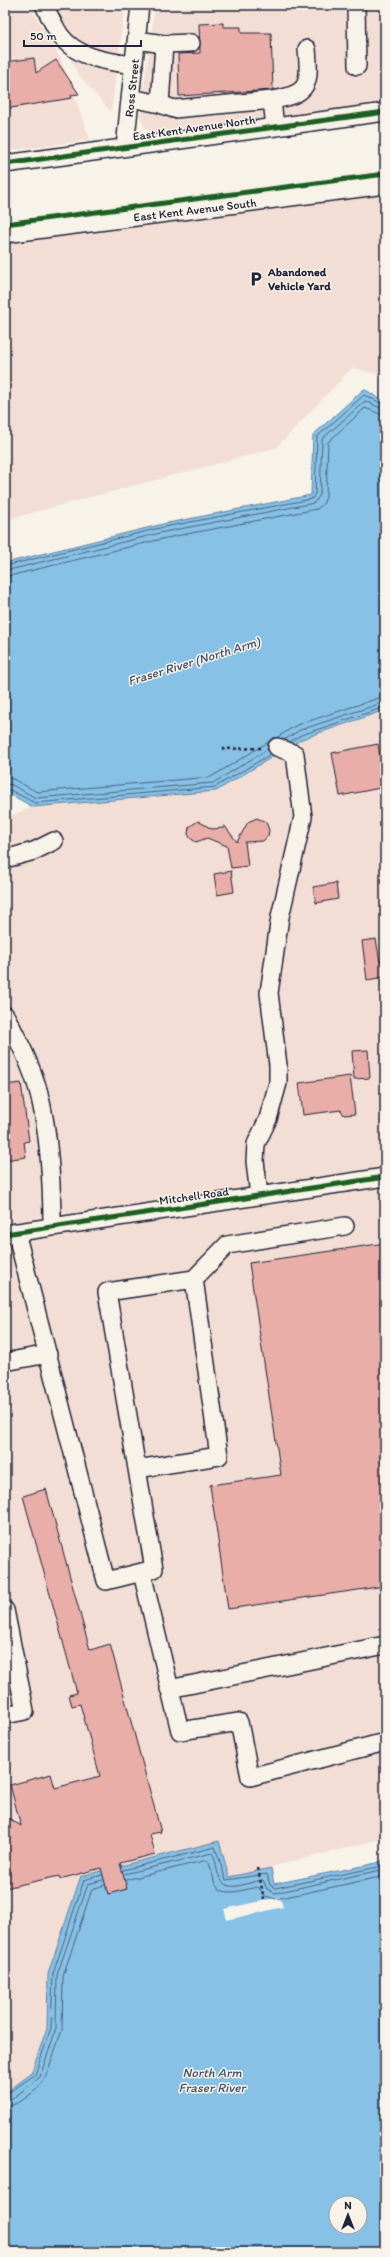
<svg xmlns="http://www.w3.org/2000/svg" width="390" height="2257" font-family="Itim,sans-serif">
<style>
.built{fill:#f3ded5}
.water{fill:#87c1e6;stroke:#5f81a2;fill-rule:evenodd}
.pier{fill:#f7f3e8}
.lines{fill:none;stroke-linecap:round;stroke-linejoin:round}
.shore{stroke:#4a627f;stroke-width:1}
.building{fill:#e9aea8;stroke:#22223b}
.minor-casing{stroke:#22223b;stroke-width:20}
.path{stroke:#22223b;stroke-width:2.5;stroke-dasharray:3 3;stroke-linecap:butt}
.minor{stroke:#f7f3e8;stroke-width:17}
.cycleway-casing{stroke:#f7f3e8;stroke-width:8}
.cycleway{stroke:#1b5e20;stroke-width:5}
.labels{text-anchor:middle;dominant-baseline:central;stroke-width:3;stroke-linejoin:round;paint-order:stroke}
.street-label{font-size:12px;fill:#22223b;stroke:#f7f3e8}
.poi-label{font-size:12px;font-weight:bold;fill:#22223b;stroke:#f7f3e8;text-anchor:start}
.water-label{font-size:13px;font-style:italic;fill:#40526e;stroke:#f7f3e8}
</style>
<rect width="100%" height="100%" fill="#f7f3e8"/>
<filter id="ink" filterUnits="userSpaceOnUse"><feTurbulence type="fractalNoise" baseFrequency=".025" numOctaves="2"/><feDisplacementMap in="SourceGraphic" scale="8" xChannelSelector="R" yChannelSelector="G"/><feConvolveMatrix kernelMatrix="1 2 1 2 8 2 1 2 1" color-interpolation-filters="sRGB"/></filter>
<g filter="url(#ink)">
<path class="built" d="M5,5H29L61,59L90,140L5,151Z
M44,5H125L111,112L78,74Z
M155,5H385V104L155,132L149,131L143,125L140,115Z
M385,187V376L352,368L276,448L5,520V231Z
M385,710V1838L229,1878L219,1841L48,1974L47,2028L31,2074L5,2092V818L33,807L216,791L302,739Z"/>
<path class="water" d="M364,389L385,402V710L302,739L216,791L33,807L8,793L5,794V563L163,524L311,495L313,435Z
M219,1841L229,1877L271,1868L274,1884L377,1863L385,1859V2252H5V2093L31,2074L47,2028L48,1974L81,1876ZM336,2203H360V2227H336Z"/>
<path class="pier" d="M280,1897L283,1907L227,1920L224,1909Z"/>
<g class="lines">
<path class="shore" d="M5,566L164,527L312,499L315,494L317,437L364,395L385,405
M5,571L164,532L314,503L320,495L322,439L365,401L385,410
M5,577L166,538L317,509L323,504L326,497L328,442L365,408L385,416
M276,738L297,725L385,696
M284,740L300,730L385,702
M290,742L301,735L385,707
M5,778L13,779L37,792L211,777L270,741
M5,784L12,785L36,798L213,783L268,749
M5,790H10L35,803L215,787L271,754
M123,1870L215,1847L226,1880L267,1874L270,1885L275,1888L378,1867L385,1864
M124,1874L212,1853C215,1857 216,1864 217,1870C224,1897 242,1883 263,1880L267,1889L275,1893L385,1869
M126,1880L207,1860C211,1865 212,1874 214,1881C220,1900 244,1889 258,1887L265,1896L276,1899L385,1876
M5,2095L35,2075L51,2028L53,1974L84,1880L102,1875
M5,2100L12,2099L40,2077L56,2029L57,1975L88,1884L103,1880
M5,2107C17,2106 39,2090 45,2079L62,2030L63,1976L92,1889L105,1885"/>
</g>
<path class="building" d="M223,23V27H241V33H271L273,90L179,96L178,54L200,53L199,24Z
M34,58L36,73L56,60L79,94L71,95L72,98L5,109V62Z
M378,744L385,787L340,796L332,753Z
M257,818L266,822L269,830L268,836L263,841L245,842L248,866L231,868L227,846L207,838L196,842L190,838L188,834L189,827L198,821L212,829L224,828V825L237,842L248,822Z
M231,871L234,892L217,895L214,874Z
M336,883L338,899L316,903L313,887Z
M376,939L380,962L385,961V977L367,980L362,941Z
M368,1050L370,1078L354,1079L352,1051Z
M350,1076L355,1114L344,1115L341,1110L303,1115L299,1083Z
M21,1083L29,1141L24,1142L26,1157L5,1160V1085Z
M385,1243V1586L228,1609L210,1485L281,1475L249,1263Z
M46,1489L90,1650L110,1644L161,1832L150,1834L155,1854L120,1863L127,1889L108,1894L101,1868L60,1879L59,1876L5,1888V1816L21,1826L10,1785L51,1774L55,1788L100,1776L80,1704L72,1706L69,1695L77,1693L23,1496Z"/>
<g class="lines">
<g class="minor-casing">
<path id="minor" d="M44,5C49,15 54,26 60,35C76,58 109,62 134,65
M356,5L357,66
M137,40L164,44L160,104L174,109L272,100L275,127
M164,44L191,43
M131,98L160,104
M272,100C310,94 310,84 307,49
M125,147L140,5
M5,164L385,112
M5,234L385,185
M5,859L34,851L54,841
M5,1015C20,1042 35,1072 41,1102C50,1143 52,1186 52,1227
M259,1196L255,1161L256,1144L268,1119L278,1083V1065L269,993L280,917L303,817L295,754L277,747
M16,1232L106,1581L154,1569L107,1292L194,1279L227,1245L345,1226
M5,1234L385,1177
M5,1362L48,1354
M137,1469L219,1456L194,1279
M142,1573L180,1731L239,1722L250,1777L385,1742
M5,1610L25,1711L5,1715
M169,1689L385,1645"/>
</g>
<path class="path" d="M222,749L262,748
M258,1868L264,1900"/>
<use href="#minor" class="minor"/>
<g class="cycleway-casing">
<path id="cycleway" d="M5,164L385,112
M5,224L385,174
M5,1234L385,1177"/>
</g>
<use href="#cycleway" class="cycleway"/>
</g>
</g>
<defs>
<g id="parking-bare" transform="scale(1.2)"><path d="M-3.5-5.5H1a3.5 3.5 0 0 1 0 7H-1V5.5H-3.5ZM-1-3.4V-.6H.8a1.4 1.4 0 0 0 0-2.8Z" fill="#22223b" stroke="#f7f3e8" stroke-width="2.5" paint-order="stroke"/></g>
</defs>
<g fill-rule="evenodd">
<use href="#parking-bare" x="256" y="279"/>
</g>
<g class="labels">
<g class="street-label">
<text transform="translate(132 88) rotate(-84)">Ross Street</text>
<text transform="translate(194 128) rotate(-8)">East Kent Avenue North</text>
<text transform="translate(195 210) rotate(-7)">East Kent Avenue South</text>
<text transform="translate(194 1196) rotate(-8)">Mitchell Road</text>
</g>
<g class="poi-label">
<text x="268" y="272">Abandoned<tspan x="268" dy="14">Vehicle Yard</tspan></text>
</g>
<g class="water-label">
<text transform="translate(194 661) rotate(-17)">Fraser River (North Arm)</text>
<text x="212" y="2072">North Arm<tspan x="212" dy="15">Fraser River</tspan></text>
</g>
</g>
<rect width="390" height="2257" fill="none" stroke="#f7f3e8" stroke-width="20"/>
<rect x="10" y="10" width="370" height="2237" fill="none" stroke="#22223b" stroke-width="1.5" filter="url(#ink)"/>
<g transform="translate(348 2215)"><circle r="19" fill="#f7f3e8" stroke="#a29fa3"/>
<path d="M0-3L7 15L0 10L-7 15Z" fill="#22223b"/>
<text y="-6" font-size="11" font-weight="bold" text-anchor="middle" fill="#22223b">N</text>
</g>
<path d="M24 40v6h117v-6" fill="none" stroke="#22223b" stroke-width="2"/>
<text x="30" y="40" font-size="12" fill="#22223b" stroke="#f7f3e8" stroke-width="3" paint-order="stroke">50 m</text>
</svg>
